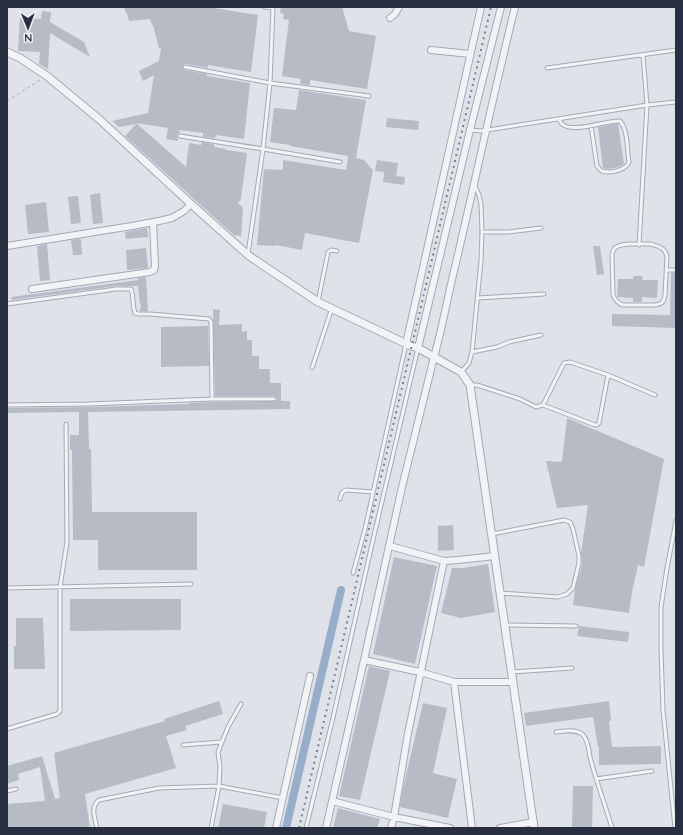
<svg xmlns="http://www.w3.org/2000/svg" width="683" height="835" font-family="Quicksand,sans-serif">
<style>
.lines{fill:none;stroke-linecap:round;stroke-linejoin:round}
.canal{stroke:#98adca;stroke-width:8}
.building{fill:#b6bbc5}
.service-casing{stroke:#a4a9b3;stroke-width:5}
.minor-casing{stroke:#a4a9b3;stroke-width:8}
.tertiary-casing{stroke:#a4a9b3;stroke-width:9}
.path{stroke:#bcc0c7;stroke-width:1.5;stroke-dasharray:3 3;stroke-linecap:butt}
.service{stroke:#f1f3f7;stroke-width:3}
.minor{stroke:#f1f3f7;stroke-width:6}
.tertiary{stroke:#f1f3f7;stroke-width:7}
.rail{stroke:#788093;stroke-width:2;stroke-dasharray:2 4;stroke-linecap:butt}
</style>
<rect width="100%" height="100%" fill="#dfe2e9"/>
<g class="lines">
<path class="canal" d="M286,828L341,590"/>
</g>
<path class="building" d="M124,7H208L258,15L251,72L208,65V68L186,64L183,65L182,67L184,70L207,74V76L250,83L244,139L216,135L215,138L203,137V133L180,130L179,133L177,135L178,139V141L166,139L168,128L136,123L186,167L189,143L201,145L202,142L214,144V147L226,149V150L247,153L241,199L238,203L243,208L241,237L238,235L237,236L236,235L235,236L217,220L125,136L136,124L119,127L112,121L148,113L154,75L143,81L139,71L159,61L161,48H159L153,25H152L150,19L129,21L127,13H126Z
M281,7H342L349,31L376,36L367,89L310,80V85L300,84L301,79L282,76L289,20L283,19L284,14L280,13Z
M42,11L51,12L50,22L84,42L90,57L50,33L48,69L39,64L40,52L18,51L20,18L41,19Z
M299,90L366,100L356,158L364,160L373,170L359,243L305,233L302,250L276,245L275,246L257,245L264,169L283,170V160L346,170L348,156L290,146V145L270,142L274,108L296,110Z
M387,118L419,121L418,130L386,127Z
M614,124H618L624,164L616,168L606,169L603,168L598,127Z
M377,160L398,163L396,176L405,177L404,185L383,182L384,172L375,171Z
M100,193L103,223L93,224L90,195Z
M78,196L81,223L71,224L68,197Z
M46,202L49,232L28,234L25,205Z
M147,228L148,237L126,239L125,232Z
M81,239L82,255H73L71,240Z
M47,244L50,280L40,281L37,246Z
M593,246H600L604,274L597,275Z
M146,248L148,268L127,270L126,250Z
M671,273H676V328L612,326V314L670,315Z
M633,276H643L642,280H658L657,298L642,297V302H633V298L617,297L618,279H633Z
M146,277L148,311H140L141,304H140L138,286H116L12,300L11,297L138,280V278Z
M213,309L220,310L219,325L242,324V332L247,331V340H252V356H259V369H270V383H281V401H290V409L88,412L89,449H91L92,512H197V570H98V540H73L72,450H70V435H79V412L7,413V408L89,407L189,404V403L214,402L276,401L277,398L274,396H215Z
M208,326L209,366L161,367V327Z
M567,418L664,459L644,567L638,565L632,592L629,613L573,605L575,590L582,564L581,553L588,505L557,508L546,461L562,462Z
M453,525L454,550L438,551V526Z
M394,557L437,566L415,664L373,654Z
M488,564L495,612L461,618L441,613L452,568H463Z
M70,599H181V630L70,631Z
M16,618H43L45,669H14V646H16Z
M579,626L629,632L628,642L577,636Z
M369,666L390,671L360,800L339,796Z
M219,701L223,714L185,726L187,730L166,736L176,768L85,794L90,828H7V804L45,801L40,767L18,774L19,780L7,784V766L42,756L55,799L60,798L54,753L165,721L164,719Z
M609,701L611,721H609L612,747L661,746V764L599,765V747H598L593,717L526,726L524,713Z
M423,703L447,708L433,773L457,779L448,818L400,807L403,788Z
M573,786H593L592,828H572Z
M223,804L267,812L264,828H218Z
M338,808L380,819L377,828H333Z"/>
<g class="lines">
<g class="service-casing">
<path id="service" d="M264,7L273,8
M185,67L270,83L369,96
M547,68L676,50
M558,119C559,119 561,123 562,124C573,134 606,120 620,121C628,130 627,150 629,162C626,170 610,174 602,171C600,170 599,168 597,166L591,126
M470,130L481,131L647,105L676,102
M180,136L263,149L340,162
M482,232H508L541,228
M651,244C660,247 664,247 667,256L665,295C664,302 662,304 655,305H623C617,303 615,300 613,295L612,255C612,253 613,251 614,249C619,242 643,244 651,244Z
M639,245L647,105L643,55
M248,254L263,149L270,83L273,7
M667,270H676
M478,298L544,294
M318,302L328,252L331,250L337,251
M7,304L116,289H131C134,297 132,305 135,313L138,314H150L209,319L211,322L212,399H274
M472,352L497,347L509,342L541,335
M312,368L332,308
M462,371L469,363L472,352L481,261L482,232L481,204L479,195L475,186
M470,385H477L520,399L536,407L543,405L564,363L570,362L608,375L655,395
M7,405L89,404L212,399
M543,405L595,425H597L599,423L608,375
M340,499C341,495 341,492 346,490L373,492
M492,534L564,520L570,522L573,529L579,556V563L573,588L567,594L558,597L500,593
M353,573L365,529L406,344
M7,588L191,584
M506,625L576,626
M512,672L572,668
M7,729L57,714L60,711V587L67,542L66,424
M556,732C564,731 575,729 582,734C588,739 589,750 590,757C596,781 605,804 612,828
M183,745L221,742
M596,779L652,771
M7,791L16,789
M97,828C95,818 90,807 99,800L159,788L219,786L283,798
M211,828L219,786L220,767L218,752L228,727L241,704
M306,828L332,722L372,544L418,348
M675,828L663,710L661,650V607L667,568L676,521"/>
</g>
<g class="minor-casing">
<path id="minor" d="M390,18L395,14L399,7
M431,50L470,54
M7,246L132,226L159,221L172,218L184,211L191,204
M32,289L150,272L154,270L155,266L153,222
M406,344L481,7
M418,348L470,130L501,7
M390,546L444,561L458,560L495,556
M364,660L420,672L454,682H513
M454,682L472,828
M332,801L394,817L450,828
M276,828L310,676
M326,828L364,660L402,487L434,357C443,326 448,294 456,263C476,177 494,92 515,7
M391,828L394,817L408,733L444,561
M500,828L534,822"/>
</g>
<g class="tertiary-casing">
<path id="tertiary" d="M7,52L20,58L47,76L99,119L191,204L248,255L261,264L318,302L411,346L418,348L461,372L470,385L534,828"/>
</g>
<path class="path" d="M7,101L40,80"/>
<use href="#service" class="service"/>
<use href="#minor" class="minor"/>
<use href="#tertiary" class="tertiary"/>
<path class="rail" d="M299,828L491,7"/>
</g>
<rect width="683" height="835" fill="none" stroke="#272f40" stroke-width="16"/>
<g transform="translate(28 28) rotate(179)" stroke="#eef1f6" stroke-width="3" paint-order="stroke">
<path d="M0-3L7 15L0 10L-7 15Z" fill="#272f40"/>
<text y="-6" font-size="11" font-weight="bold" text-anchor="middle" fill="#272f40">N</text>
</g>
</svg>
